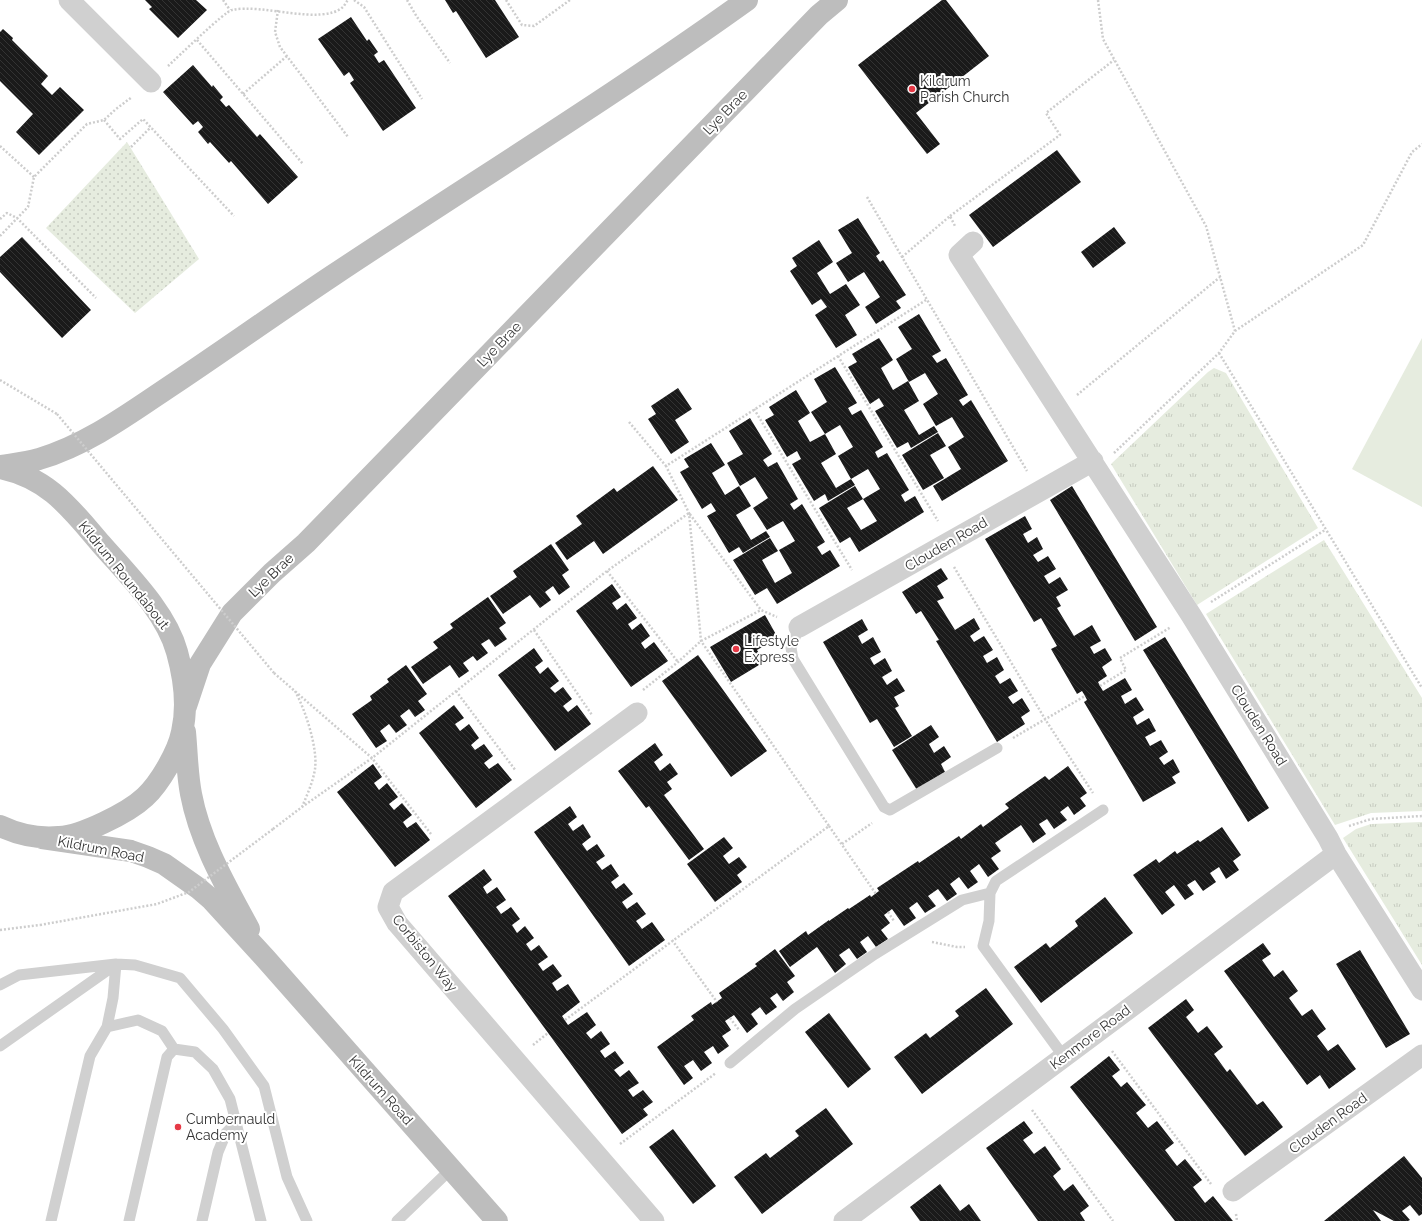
<svg xmlns="http://www.w3.org/2000/svg" width="1422" height="1221" font-family="Raleway,sans-serif">
<style>
.grass{fill:url(#grass-tufts)}
.park{fill:url(#park-dots)}
.pitch{fill:#e6ecdf}
.building{fill:url(#building-back-hatch)}
.lines{fill:none;stroke-linecap:round;stroke-linejoin:round}
.path{stroke:#cdcdcd;stroke-width:2.5;stroke-dasharray:2 2;stroke-linecap:butt}
.lane{stroke:#d0d0d0;stroke-width:11}
.street{stroke:#d0d0d0;stroke-width:21}
.secondary{stroke:#bdbdbd;stroke-width:22}
.path-bridge{stroke:#cdcdcd;stroke-width:2.5;stroke-dasharray:2 2;stroke-linecap:butt}
.poi-dot{fill:#e63946;stroke:#fff;stroke-width:1.5}
.labels{text-anchor:middle;dominant-baseline:central;stroke-width:4;stroke-linejoin:round;paint-order:stroke}
.poi-label{font-size:14px;fill:#333;stroke:#fff;text-anchor:start}
.street-label{font-size:14px;fill:#333;stroke:#fff}
</style>
<defs>
<pattern id="grass-tufts" width="24" height="20" patternUnits="userSpaceOnUse"><rect width="24" height="20" fill="#e6ecdf"/><path d="M3 7l-1-3M5 7V3M7 7l1-3M15 17l-1-3M17 17v-4M19 17l1-3" fill="none" stroke="#c6cbc0"/></pattern>
<pattern id="park-dots" width="8" height="8" patternUnits="userSpaceOnUse"><rect width="8" height="8" fill="#e6ecdf"/><path d="M2 2h.1M6 6h.1" fill="none" stroke="#c6cbc0" stroke-width="1.8" stroke-linecap="round"/></pattern>
<pattern id="building-back-hatch" width="6" height="6" patternUnits="userSpaceOnUse"><rect width="6" height="6" fill="#1a1a1a"/><path d="M-1 5l2 2M0 0l6 6M5-1l2 2" fill="none" stroke="#333"/></pattern>
</defs>
<rect width="100%" height="100%" fill="#fff"/>
<path class="grass" d="M1214,368L1226,373L1318,528L1197,605L1111,464L1208,372Z
M1324,540L1422,698V811L1371,813L1335,825L1206,614Z
M1422,822V965L1343,838L1356,829L1371,824Z"/>
<path class="park" d="M127,142L199,259L135,313L46,228Z"/>
<path class="pitch" d="M1422,338V507L1352,469Z"/>
<path class="building" d="M145,0H196L207,10L178,38L149,9L152,7Z
M445,0H495L519,37L486,58L456,11L453,13Z
M942,0H946L989,56L916,113L940,144L927,154L858,65Z
M351,17L367,41L369,39L378,52L374,55L379,63L384,60L416,108L383,131L350,83L354,80L349,72L344,76L318,39Z
M3,29L13,38L12,40L48,76L41,84L52,95L60,87L84,110L39,155L16,132L33,114L0,81V32Z
M193,65L212,87L213,85L223,97L220,100L226,107L229,105L257,137L260,134L298,177L268,204L231,161L229,163L210,142L208,144L198,132L203,127L198,121L193,125L163,92Z
M1057,150L1081,182L993,247L969,215Z
M858,218L880,253L876,256L880,262L883,260L906,295L896,301L901,308L876,324L865,307L880,297L864,272L848,282L836,263L852,253L838,230Z
M1114,227L1126,243L1093,268L1081,252Z
M22,237L91,310L62,338L0,272V257Z
M819,240L833,262L817,273L830,294L846,284L860,305L845,315L857,335L836,348L815,315L827,307L821,299L812,305L790,271L797,266L792,258Z
M919,314L941,351L932,356L937,363L946,358L968,395L959,400L963,406L971,400L1008,461L942,501L933,486L961,469L948,447L964,437L952,417L936,426L923,404L938,394L925,373L909,382L896,359L912,349L898,327Z
M879,338L893,360L881,368L893,390L908,381L919,401L904,410L919,435L934,426L938,432L911,448L908,442L897,448L875,411L884,406L879,398L870,404L848,367L857,362L852,354Z
M835,367L857,403L848,408L852,415L861,410L883,447L875,452L878,458L887,453L909,490L901,495L905,502L915,496L924,512L859,552L850,537L840,543L819,508L855,486L863,499L847,508L861,530L877,521L863,499L880,489L868,469L851,479L855,485L828,501L825,494L814,501L792,464L801,459L797,451L787,457L765,420L774,415L769,407L796,390L810,413L798,421L810,442L825,434L836,454L821,463L836,488L851,479L838,456L853,447L840,425L825,434L811,412L827,402L814,379Z
M678,388L692,409L675,420L689,442L671,454L648,419L656,414L651,406Z
M750,418L772,454L763,460L768,467L777,462L798,499L790,504L794,510L802,504L825,542L817,547L822,555L830,550L840,566L777,604L767,588L755,595L733,560L770,538L778,551L762,560L775,583L792,573L779,550L795,541L783,521L767,530L753,508L768,498L755,477L740,486L727,463L743,454L729,431Z
M938,433L946,446L930,455L944,478L923,490L902,455Z
M711,443L725,465L712,473L725,495L739,486L751,506L736,515L751,540L766,531L770,537L743,553L739,547L729,553L707,516L716,511L711,503L702,509L680,472L689,467L684,459Z
M653,466L678,500L603,554L594,541L567,560L555,543L582,524L576,516L614,488L617,492Z
M1072,486L1157,627L1135,641L1050,500Z
M1025,516L1032,529L1023,534L1028,543L1037,537L1043,549L1033,555L1038,562L1048,556L1056,569L1044,576L1049,584L1060,577L1068,590L1056,597L1061,606L1057,608L1074,636L1092,625L1101,641L1090,647L1094,654L1105,648L1112,660L1102,667L1107,676L1098,682L1100,686L1103,691L1125,678L1132,690L1121,696L1125,704L1136,697L1144,710L1133,717L1137,725L1149,718L1156,731L1145,737L1150,746L1161,740L1168,752L1159,758L1164,765L1173,759L1180,772L1172,777L1176,783L1143,802L1084,702L1087,700L1085,696L1082,691L1077,694L1051,649L1057,646L1041,618L1034,622L985,539Z
M551,544L569,570L562,575L570,587L559,595L553,586L545,592L551,600L540,608L530,595L503,614L490,596L517,577L513,571Z
M941,568L948,579L937,586L944,598L937,601L955,630L974,618L980,629L970,636L974,642L984,636L993,650L983,656L987,663L997,657L1004,670L995,676L1000,684L1010,678L1018,691L1008,697L1013,704L1022,698L1030,711L1021,717L1025,724L997,742L936,641L939,640L921,611L916,614L902,592Z
M612,584L621,597L612,603L617,610L626,603L637,618L628,624L632,630L641,623L650,636L641,643L645,649L654,642L668,661L631,687L576,611Z
M488,597L506,623L499,628L507,639L495,647L489,639L481,644L488,653L477,661L473,656L463,663L469,671L459,678L450,665L423,684L411,667L438,648L433,642L453,628L450,624Z
M765,615L778,638L757,650L764,662L731,682L710,647Z
M862,619L868,630L858,636L862,644L873,637L881,652L870,658L874,665L885,658L892,671L882,677L887,685L897,678L905,691L894,697L899,706L895,708L912,736L894,747L877,719L870,723L823,642Z
M1165,637L1269,808L1248,822L1143,650Z
M534,648L543,661L535,667L540,674L548,667L559,681L550,688L555,693L563,687L572,699L563,706L568,712L577,705L591,724L555,751L498,675Z
M698,655L767,751L731,777L662,681Z
M406,665L427,694L418,701L425,710L415,717L409,709L400,716L407,725L396,733L389,724L380,731L387,741L376,748L352,714L372,700L370,696L389,682L387,679Z
M454,705L464,718L455,724L460,731L469,724L479,738L471,745L475,750L484,744L493,756L484,763L489,769L498,763L512,780L476,808L419,733Z
M931,725L939,737L929,744L934,753L944,746L951,757L941,764L945,772L917,790L892,750Z
M655,743L663,755L654,762L660,771L670,763L678,774L667,782L672,789L664,795L704,849L689,860L649,806L646,808L618,771Z
M373,764L382,777L374,783L379,790L387,783L398,797L389,804L394,810L402,803L412,815L403,822L407,828L416,822L430,840L395,867L337,792Z
M1068,766L1087,793L1080,798L1086,806L1074,815L1068,806L1060,812L1067,820L1054,829L1047,819L1039,824L1046,834L1033,843L1021,825L995,843L1001,851L991,858L999,869L988,877L979,864L970,871L978,882L968,889L959,877L950,884L957,894L947,901L938,889L928,896L936,906L925,913L917,902L909,908L916,918L904,926L892,909L884,915L890,923L881,930L888,939L876,947L868,936L860,942L867,952L857,959L849,948L839,955L846,964L835,973L817,947L790,967L779,951L806,931L808,935L829,920V921L848,908L849,909L870,895L871,897L879,891L877,888L918,861L919,863L959,836L961,839L981,824L983,827L1009,808L1005,804L1045,776L1049,780Z
M570,806L577,817L568,824L573,831L583,824L591,837L582,844L587,851L597,844L605,856L596,862L602,870L611,864L619,876L611,882L616,889L624,883L633,894L622,902L627,909L637,902L646,914L636,921L642,929L652,922L665,940L629,966L534,832Z
M1222,827L1241,855L1233,861L1239,870L1226,879L1219,867L1210,873L1216,882L1203,891L1195,880L1187,885L1194,894L1185,900L1174,885L1165,892L1175,905L1162,915L1133,875L1156,859L1159,863L1175,851L1177,854L1198,840L1200,842Z
M724,837L733,848L723,856L729,864L739,857L747,867L737,875L742,882L715,902L687,864Z
M484,869L492,880L483,887L487,894L497,887L506,900L496,907L501,914L511,907L520,919L512,925L517,933L525,926L534,938L526,944L531,951L539,945L548,957L538,964L543,971L553,964L562,976L552,983L557,991L568,984L580,1002L562,1016L568,1025L587,1012L596,1025L586,1033L591,1039L601,1031L610,1044L600,1051L605,1058L615,1051L624,1063L614,1070L620,1077L629,1070L639,1083L628,1090L633,1097L643,1090L653,1102L643,1109L648,1115L622,1134L448,896Z
M1105,897L1133,933L1041,1003L1014,967L1046,943L1050,948L1078,926L1075,921Z
M1263,943L1271,954L1262,960L1274,977L1283,970L1298,991L1289,998L1302,1016L1312,1009L1326,1029L1317,1036L1328,1051L1338,1044L1356,1069L1329,1089L1320,1075L1307,1085L1224,971Z
M775,949L795,976L787,982L794,992L783,1001L777,993L770,998L777,1007L766,1015L760,1007L751,1014L758,1024L747,1033L734,1015L725,1021L731,1030L722,1036L729,1046L718,1054L713,1046L704,1052L712,1063L701,1071L693,1060L684,1066L693,1078L684,1085L657,1047L694,1020L691,1016L711,1002L712,1005L722,998L719,993L757,966L755,964Z
M1360,950L1410,1034L1386,1048L1336,964Z
M986,988L1013,1024L922,1094L894,1057L926,1033L930,1038L959,1016L955,1011Z
M1186,999L1194,1010L1186,1017L1198,1033L1207,1026L1223,1047L1214,1054L1227,1072L1230,1069L1257,1105L1263,1101L1283,1127L1245,1156L1148,1028Z
M829,1013L871,1069L848,1088L805,1032Z
M1109,1056L1120,1070L1112,1076L1121,1087L1127,1082L1146,1105L1136,1113L1148,1128L1157,1121L1174,1143L1165,1150L1177,1166L1185,1159L1202,1180L1193,1187L1205,1203L1213,1196L1233,1221H1175L1070,1087Z
M826,1108L853,1144L762,1214L734,1177L766,1153L770,1158L799,1136L795,1131Z
M1024,1121L1033,1133L1023,1140L1034,1154L1045,1146L1061,1169L1053,1176L1064,1191L1073,1184L1089,1206L1080,1213L1085,1221H1038L986,1148Z
M673,1129L716,1186L693,1204L649,1147Z
M1404,1156L1422,1178V1214L1419,1216L1410,1205L1402,1211L1410,1220L1408,1221H1394L1373,1210L1381,1221H1324Z
M940,1184L960,1211L969,1204L981,1221H920L910,1207Z"/>
<g class="lines">
<path class="path" d="M223,0L230,10
M354,0L364,7L422,99
M407,0L417,17L450,63
M506,0L522,25L534,26L570,0
M1098,0L1103,39L1206,226L1235,331
M278,10L275,32L280,47L348,137
M197,40L303,164
M168,66C177,58 225,11 232,10C262,3 321,26 343,7C345,5 346,2 348,0
M243,94L287,56
M104,120L120,139L143,119L234,216
M0,146L34,177
M131,147L151,127
M867,197L1027,471
M950,216L1060,135L1046,113L1114,60
M0,219L7,213L17,218L96,298
M0,236L28,207L34,177L87,124L104,120L116,109L132,97
M902,257L950,216L955,226
M1219,353L1422,688
M838,356L938,521
M0,380L57,414
M1077,395L1220,277
M754,409L852,570
M629,422L666,466
M1114,453L1219,353L1235,331L1363,245L1412,152L1422,144
M954,567L1045,719L1093,793
M607,571L678,662
M1211,602L1325,530
M534,630L592,715
M274,673L372,758L431,834
M1100,686L1126,670L1120,658L1171,627
M643,690L678,662L701,641L761,610
M295,691C305,709 318,748 315,769C313,782 307,795 302,807
M456,691L516,771
M1013,738L1085,696
M829,826L876,894
M1349,826L1371,819L1422,816
M273,829L302,807L372,758L607,571L689,513L761,610L777,617
M842,844L872,823
M888,912L894,921
M0,930L40,925
M672,940L717,1002
M932,942L957,947H965
M730,1018L739,1030
M565,1020L829,826L701,641L689,513L666,466L926,300
M533,1045L548,1033
M1112,1051L1211,1184
M1032,1110L1113,1221
M620,1144L716,1073
M1236,1214L1237,1221"/>
<path class="lane" d="M799,627L791,648L793,659L884,807L890,810L997,748
M0,985L19,975L116,964L135,965L180,978L223,1029L264,1086L287,1177L307,1221
M107,1027L138,1020L162,1031L174,1049
M0,1046L115,965
M1064,1057L983,946L989,921L990,893L996,881L1103,810
M730,1063L795,1009L875,954L962,900L990,893
M51,1221L90,1056L107,1027L113,998L116,964
M129,1221L167,1057L174,1049L195,1052L213,1069L230,1099L261,1221
M202,1221L218,1152L226,1133L236,1123
M397,1221L451,1169"/>
<path class="street" d="M69,0L151,82
M973,242L959,255L1191,615L1328,838L1336,854L1422,990
M799,627L1093,461
M637,713L393,892L388,907L397,923L654,1221
M1233,1191L1422,1055
M844,1221L1336,854"/>
<path class="secondary" d="M0,466C13,464 27,463 39,459C90,444 134,410 178,381C230,346 281,310 332,276C470,184 612,97 747,0
M0,468C49,478 71,509 101,544C128,575 166,612 177,652C184,677 188,706 182,732C178,752 160,783 145,797C128,813 81,836 59,837C38,839 19,835 0,826
M186,706L200,664L232,613L272,573L306,543L819,15L837,0
M185,732C187,753 187,773 191,794C200,842 226,886 249,929
M42,838L131,851L148,857L164,864L198,888L212,900L265,958L497,1221"/>
<path class="path-bridge" d="M57,414L274,673
M40,925L157,904L189,892L273,829"/>
</g>
<g class="poi-dot">
<circle cx="912" cy="89" r="4"/>
<circle cx="736" cy="649" r="4"/>
<circle cx="178" cy="1127" r="4"/>
</g>
<g class="labels">
<g class="poi-label">
<text x="920" y="81">Kildrum<tspan x="920" dy="16">Parish Church</tspan></text>
<text x="744" y="641">Lifestyle<tspan x="744" dy="16">Express</tspan></text>
<text x="186" y="1119">Cumbernauld<tspan x="186" dy="16">Academy</tspan></text>
</g>
<g class="street-label">
<text transform="translate(725 112) rotate(-46)">Lye Brae</text>
<text transform="translate(499 344) rotate(-46)">Lye Brae</text>
<text transform="translate(946 544) rotate(-30)">Clouden Road</text>
<text transform="translate(124 575) rotate(51)">Kildrum Roundabout</text>
<text transform="translate(271 575) rotate(-44)">Lye Brae</text>
<text transform="translate(1259 725) rotate(58)">Clouden Road</text>
<text transform="translate(101 849) rotate(11)">Kildrum Road</text>
<text transform="translate(425 953) rotate(51)">Corbiston Way</text>
<text transform="translate(1090 1037) rotate(-37)">Kenmore Road</text>
<text transform="translate(381 1090) rotate(48)">Kildrum Road</text>
<text transform="translate(1328 1123) rotate(-36)">Clouden Road</text>
</g>
</g>
</svg>
